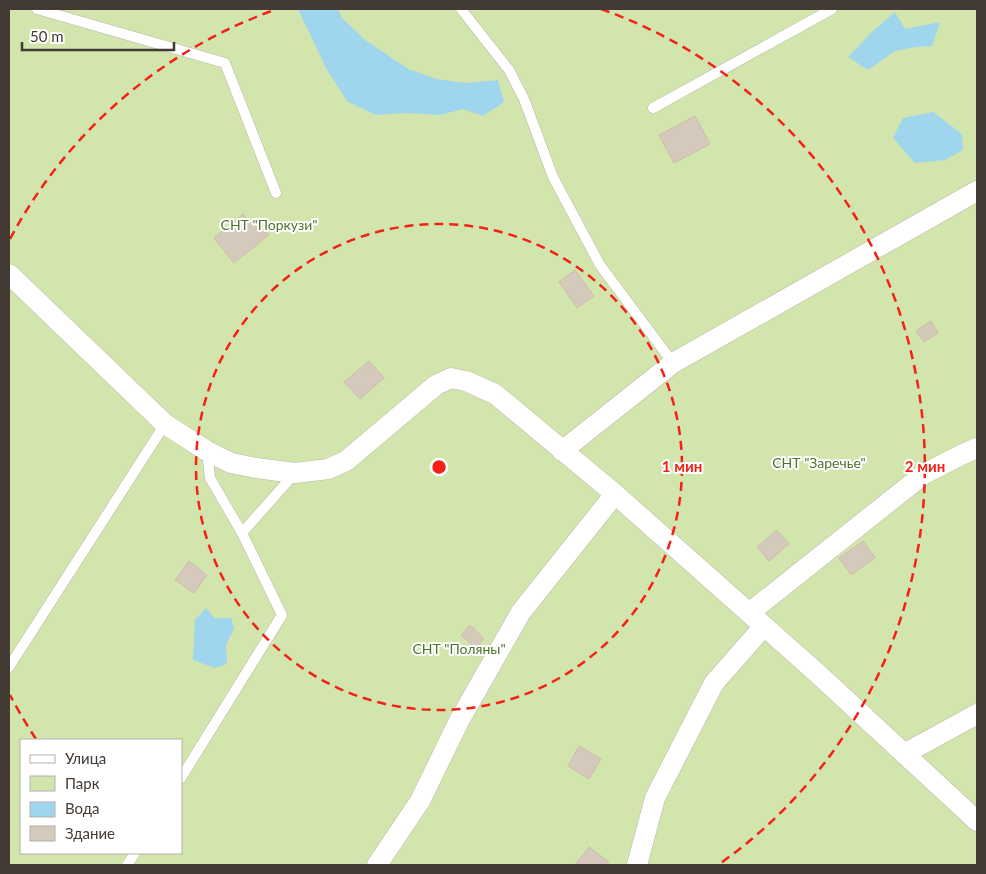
<svg xmlns="http://www.w3.org/2000/svg" width="986" height="874" font-family="Lato,sans-serif">
<style>
.green{fill:#d1e5ac;fill-rule:evenodd}
.water{fill:#9fd6ee}
.building{fill:#d5c9bc;stroke:#cdbdac}
.lines{fill:none;stroke-linecap:round;stroke-linejoin:round}
.lane-casing{stroke:#bfb5a9;stroke-width:11}
.street-casing{stroke:#bfb5a9;stroke-width:21}
.lane{stroke:#fff;stroke-width:10}
.street{stroke:#fff;stroke-width:20}
.ring{fill:none;stroke:#f62016;stroke-width:2.5;stroke-dasharray:9 6}
.labels{text-anchor:middle;dominant-baseline:central;stroke-width:4;stroke-linejoin:round;paint-order:stroke}
.park-label{font-size:14px;fill:#4c7329;stroke:#fff}
.centre{fill:#f62016;stroke:#fff;stroke-width:2.5}
.ring-label{font-size:15px;text-anchor:middle;font-weight:bold;fill:#f62016;stroke:#fff;stroke-width:4;stroke-linejoin:round;paint-order:stroke}
</style>
<rect width="100%" height="100%" fill="#f1ebe3"/>
<path class="green" d="M9,9H977V865H9ZM21,740H181V853H21Z"/>
<path class="water" d="M298,9H338L342,18L365,40L408,69L436,79L466,83L498,80L504,102L483,116L463,109L440,115L405,113L376,115L348,102L327,70Z
M895,12L905,29L940,22L932,46L916,47L895,51L868,70L848,57L873,31Z
M933,112L962,134L963,150L945,160L915,163L893,138L903,118Z
M206,608L214,618H231L234,629L226,645L227,664L215,668L193,660L195,620Z"/>
<path class="building" d="M695,116L710,144L674,163L659,135Z
M243,214L250,223L255,218L269,235L234,263L214,238Z
M575,270L594,296L577,308L559,282Z
M931,321L938,333L924,342L916,331Z
M369,361L384,378L360,399L344,382Z
M777,530L789,544L769,561L757,547Z
M863,541L875,558L851,575L839,558Z
M189,561L207,575L194,593L175,580Z
M470,625L484,639L475,648L461,635Z
M579,746L601,759L589,779L568,766Z
M589,847L609,862L606,865H575Z"/>
<g class="lines">
<g class="lane-casing">
<path id="lane" d="M37,9L225,63L276,193
M461,9L509,70L524,99L553,177L600,265L673,363
M653,108L832,9
M242,533L295,473
M9,667L165,424
M181,778L282,615L242,533L210,478L207,451
M127,865L135,853"/>
</g>
<g class="street-casing">
<path id="street" d="M9,274L165,424L207,451L231,463L256,468L295,473L328,469L346,461L436,385L451,378L466,381L495,394L615,494L764,626L817,673L977,821
M562,451L673,363L977,191
M749,613L924,474L961,455L977,448
M904,754L977,714
M377,865L420,801L459,721L521,612L615,494
M637,865L655,798L714,683L764,626"/>
</g>
<use href="#lane" class="lane"/>
<use href="#street" class="street"/>
</g>
<g class="ring">
<circle cx="439" cy="467" r="243"/>
<path d="M36 739A486 486 0 0 1 10 695M10 239A486 486 0 0 1 277 9M601 9A486 486 0 0 1 718 865"/>
</g>
<g class="labels">
<g class="park-label">
<text x="269" y="224">СНТ "Поркузи"</text>
<text x="819" y="462">СНТ "Заречье"</text>
<text x="459" y="648">СНТ "Поляны"</text>
</g>
</g>
<circle cx="439" cy="467" r="8" class="centre"/>
<g class="ring-label">
<text x="682" y="472">1 мин</text>
<text x="925" y="472">2 мин</text>
</g>
<rect width="986" height="874" fill="none" stroke="#433b33" stroke-width="20"/>
<rect x="20" y="739" width="162" height="115" fill="#ffffff" stroke="#b4b1ad"/>
<rect x="30" y="755" width="25" height="8" fill="#ffffff" stroke="#b4b1ad"/>
<text x="65" y="764" font-size="15" fill="#433b33">Улица</text>
<rect x="30" y="776" width="25" height="15" fill="#d1e5ac" stroke="#b4b1ad"/>
<text x="65" y="789" font-size="15" fill="#433b33">Парк</text>
<rect x="30" y="802" width="25" height="15" fill="#9fd6ee" stroke="#b4b1ad"/>
<text x="65" y="814" font-size="15" fill="#433b33">Вода</text>
<rect x="30" y="826" width="25" height="15" fill="#d5c9bc" stroke="#b4b1ad"/>
<text x="65" y="839" font-size="15" fill="#433b33">Здание</text>
<path d="M22 42v8h152v-8" fill="none" stroke="#433b33" stroke-width="2.5"/>
<text x="30" y="42" font-size="15" fill="#433b33" stroke="#ffffff" stroke-width="4" paint-order="stroke">50 m</text>
</svg>
